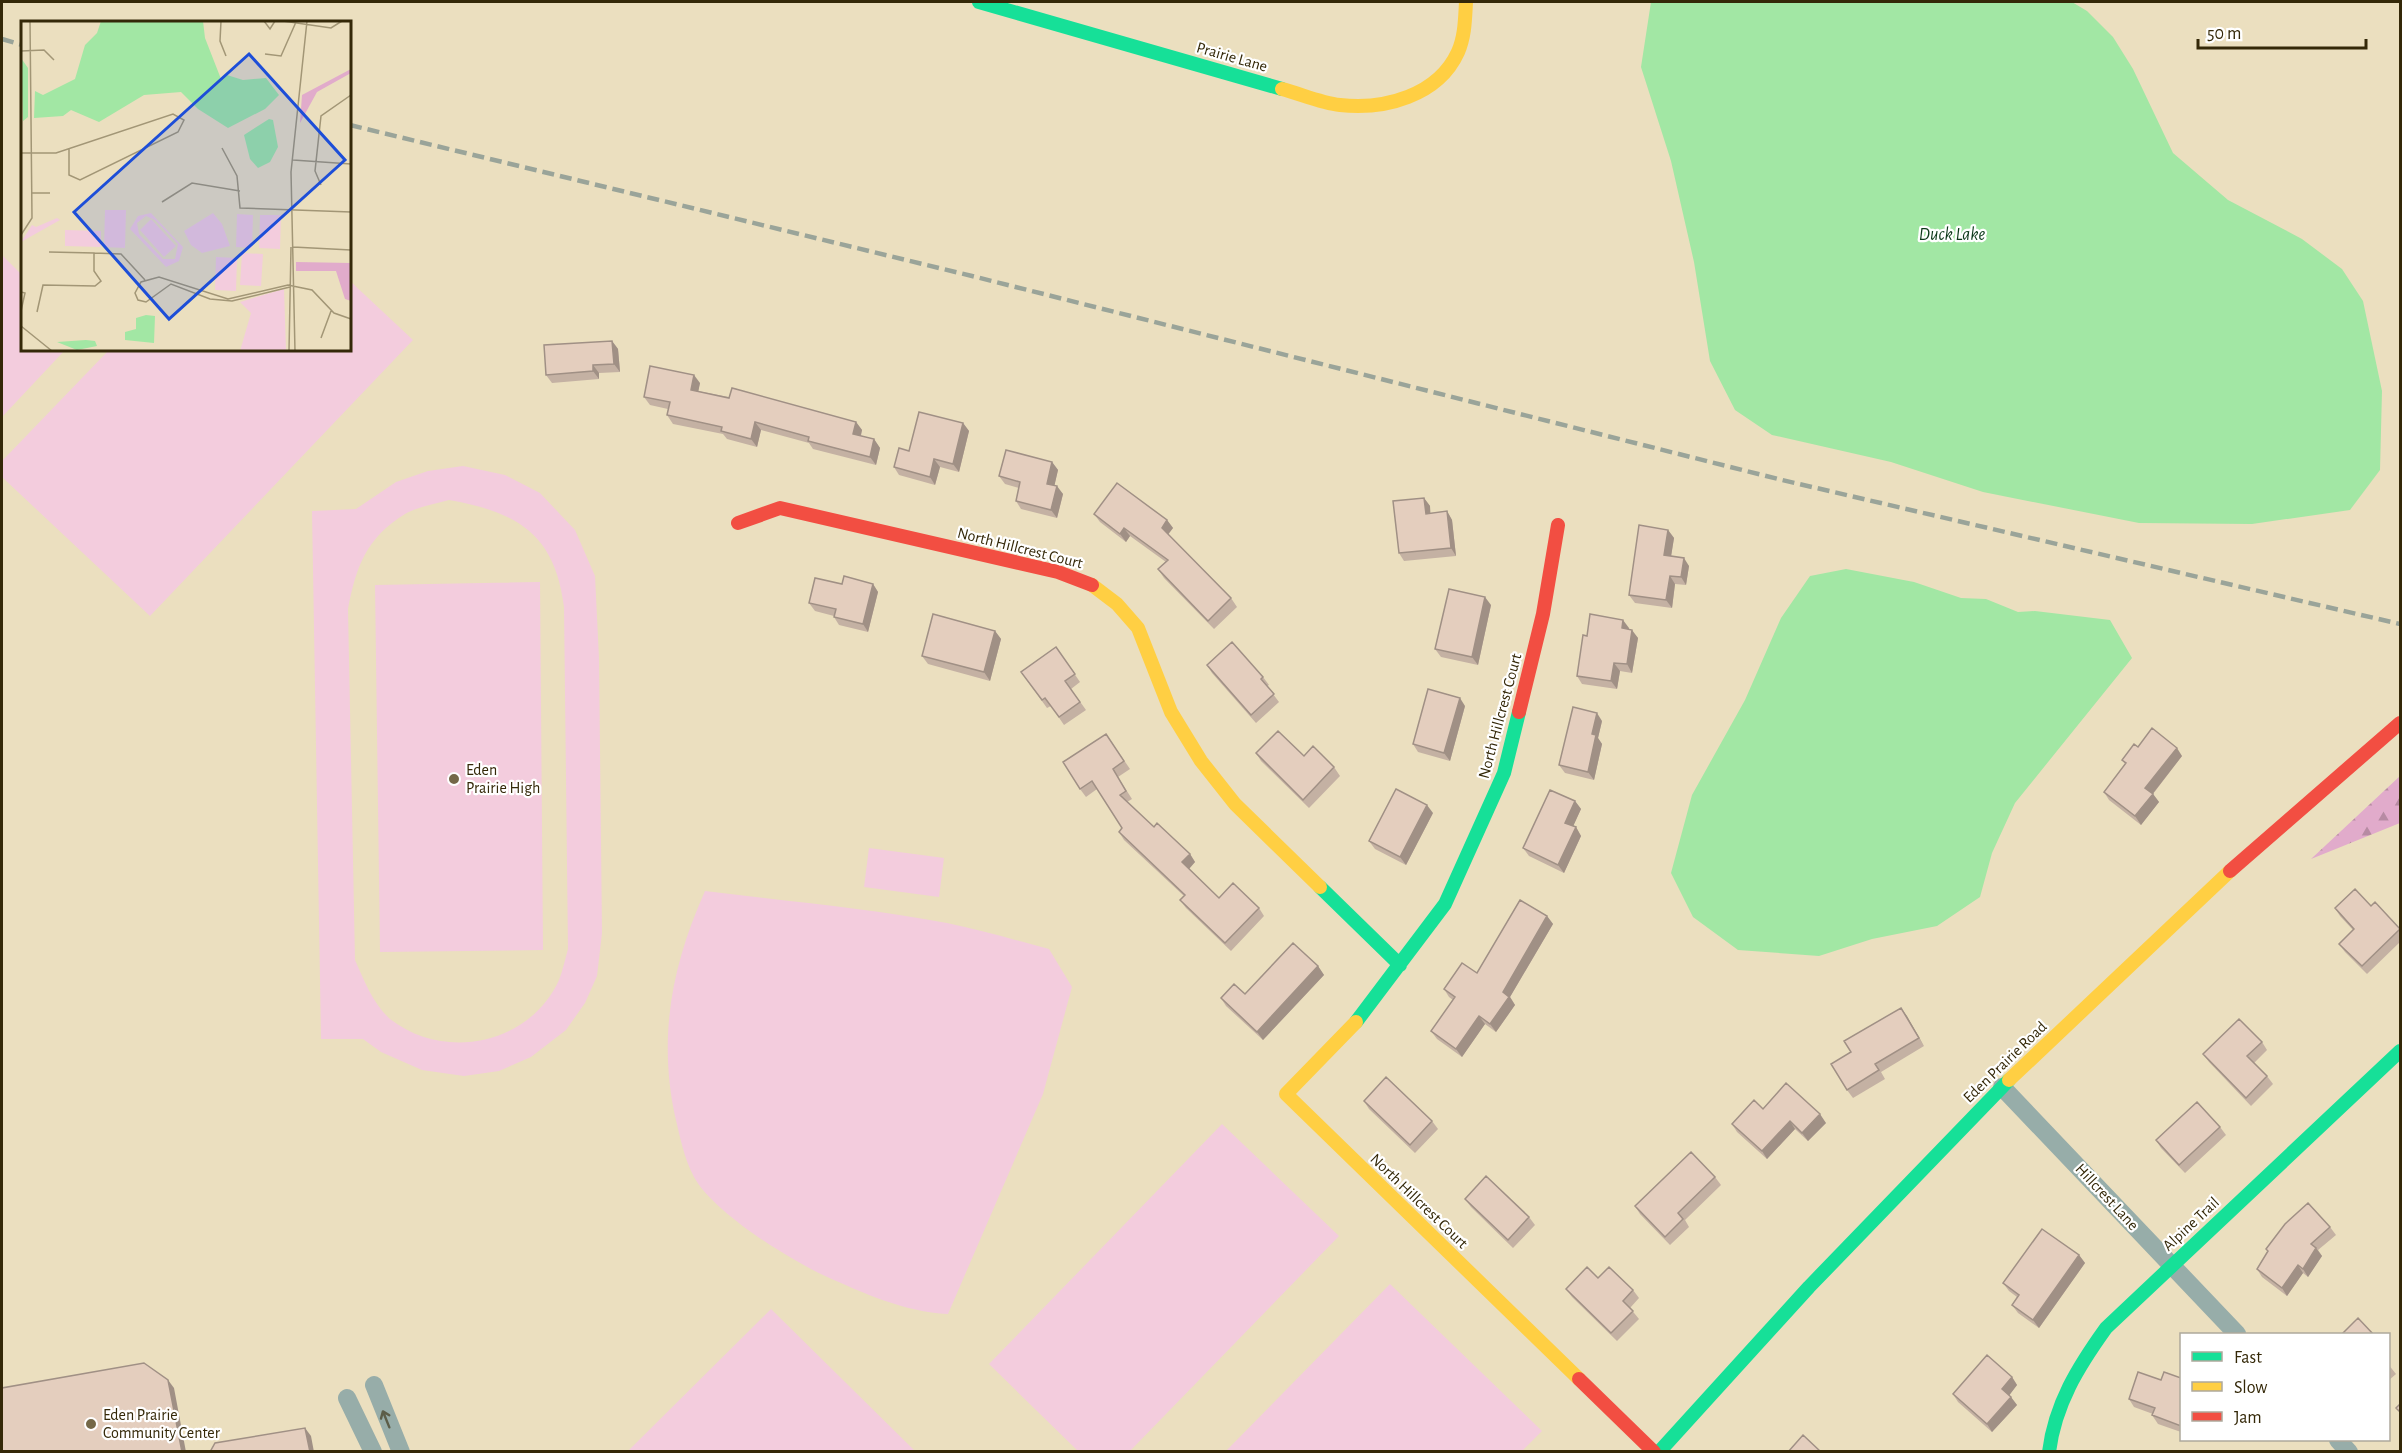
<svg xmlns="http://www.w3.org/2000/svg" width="2402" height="1453" font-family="'Alegreya Sans',sans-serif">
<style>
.forest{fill:url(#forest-firs)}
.park{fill:#f3ccdd;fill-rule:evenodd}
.water{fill:#a2e7a4}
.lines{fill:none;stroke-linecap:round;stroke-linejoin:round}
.street{stroke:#97ada9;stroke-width:18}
.fast{stroke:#16e098;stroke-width:14}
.slow{stroke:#ffcf43;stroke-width:14}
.jam{stroke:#f24e42;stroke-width:14}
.rail{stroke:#9aa499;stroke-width:4.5;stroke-dasharray:12 6;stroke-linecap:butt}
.wall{fill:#c4b1a3}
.shaded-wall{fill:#a09085}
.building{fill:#e4cebe;stroke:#a09085;stroke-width:1.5}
.oneway{stroke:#5c5d48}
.poi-dot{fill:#746848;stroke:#fff;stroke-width:2}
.labels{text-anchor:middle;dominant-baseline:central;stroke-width:4.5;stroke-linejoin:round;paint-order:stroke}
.street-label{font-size:16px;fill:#342808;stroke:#fff}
.poi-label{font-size:16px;fill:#342808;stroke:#fff;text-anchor:start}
.water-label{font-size:18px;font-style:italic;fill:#0c3819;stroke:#fff}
.inset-road{fill:none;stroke:#a29676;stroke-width:1.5}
.view{fill:#1d4ed8;fill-opacity:0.15;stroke:#1d4ed8;stroke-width:3}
.inset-edge{fill:none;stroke:#342808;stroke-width:3}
</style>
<defs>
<pattern id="forest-firs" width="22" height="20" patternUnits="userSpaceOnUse" patternTransform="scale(1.5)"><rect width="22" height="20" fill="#e1abcb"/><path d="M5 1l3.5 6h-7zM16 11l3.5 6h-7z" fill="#b78ba3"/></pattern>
</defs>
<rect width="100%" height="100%" fill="#ebdfbf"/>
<path class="forest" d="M2400,776V823L2311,859Z"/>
<path class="park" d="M2,255L22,275V350H65L2,417Z
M350,281L413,340L150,616L2,477V461L109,350H350Z
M463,466L505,475L540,493L575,530L595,576L599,658L602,933L597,976L585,1003L566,1030L531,1057L499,1071L464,1076L422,1070L381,1052L363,1039H321L312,511L356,509L396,482L428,471ZM449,500C517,512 555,534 564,607L568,949C565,959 563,970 559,980C530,1044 445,1062 390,1019C373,1004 364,980 355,960L348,609C356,567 366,538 405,514C417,507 435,504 449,500Z
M540,582L543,950L380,952L375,585Z
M869,848L944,858L939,897L864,887Z
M705,891C786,901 867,908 947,923C981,930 1015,940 1049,949L1072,987L1043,1094L948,1314C904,1312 863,1293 823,1275C787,1258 713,1212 694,1177C684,1158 680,1137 675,1116C658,1036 672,965 705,891Z
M1222,1124L1339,1236L1130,1451H1078L989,1364Z
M1390,1284L1542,1431L1522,1451H1226Z
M771,1309L915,1451H628Z"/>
<path class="water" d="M1651,2H2072L2087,11L2113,37L2133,69L2173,153L2228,200L2302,239L2342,269L2363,301L2382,391L2380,470L2350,510L2252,524L2139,523L1983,492L1891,462L1772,435L1735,410L1710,361L1694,262L1671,161L1641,67Z
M1846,569L1914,582L1961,598L1986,599L2018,612L2035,611L2110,620L2132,658L2015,803L1992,853L1980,897L1937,926L1872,939L1819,956L1738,950L1693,917L1671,873L1692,795L1745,700L1781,618L1810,576Z"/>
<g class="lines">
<path class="street" d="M2002,1087L2237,1334
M374,1385L401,1452
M347,1398L373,1452
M2338,1440L2349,1452"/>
<path class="fast" d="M979,2L1282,89
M1320,887L1400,965
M1356,1022L1445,904L1504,773L1519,712
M1659,1452L1809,1287L2009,1080
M2049,1452C2055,1404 2078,1367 2106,1328L2400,1051"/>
<path class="slow" d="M1282,89C1301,94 1321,103 1340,105C1384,110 1438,96 1458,52C1465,36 1465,19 1466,2
M1092,585L1117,604L1138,628L1171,712L1201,761L1235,804L1320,887
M1356,1022L1286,1094L1579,1379
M2009,1080L2230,871"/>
<path class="jam" d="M738,523L780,508L1058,572L1092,585
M1519,712L1543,614L1558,525
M2230,871L2400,723
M1579,1379L1654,1452"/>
<path class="rail" d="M2,39L22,45
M350,125L972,276L1782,480L2400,624"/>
</g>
<path class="wall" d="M612,341L618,349L620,372L599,373V379L552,383L546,375Z
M700,383L698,391L856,422L862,430L861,436L874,439L880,448L876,465L813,449L809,443L761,430L757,447L727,439L723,434L673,424L667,415L668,409L650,405L644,397Z
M963,423L969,431L959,472L940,467L935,485L899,475L894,467L909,451Z
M1052,462L1058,470L1054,486L1063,494L1057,518L1021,509L1016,501L1019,488L1005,484L999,476Z
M1424,498L1430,506V513L1447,511L1452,520L1456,556L1404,561L1399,553Z
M1094,514L1167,520L1173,528L1168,534L1231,598L1237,607L1214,629L1164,578L1158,569L1166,562L1130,536L1126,542L1100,522Z
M1668,530L1674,538L1671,556L1689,566L1686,585L1675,584L1672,608L1635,603L1629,595Z
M842,584H873L878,592L868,632L839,625L834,617V616L815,611L809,603Z
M1491,605L1478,665L1441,657L1435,649Z
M1629,628V629L1638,638L1632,673L1620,671L1617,689L1582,684L1577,676L1587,636Z
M995,631L1001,639L990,681L928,664L922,656Z
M1056,647L1080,682L1071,689L1086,710L1064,725L1051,706L1047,708L1021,672Z
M1207,665L1263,677L1269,685L1267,686L1279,702L1256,723L1212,673Z
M1465,706L1450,761L1418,752L1413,744Z
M1602,721L1598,738L1602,744L1594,780L1565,773L1559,765Z
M1106,734L1130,769L1118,777L1132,799L1127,802L1154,827L1190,854L1195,862L1189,869L1219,898L1259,908L1264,916L1231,951L1186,908L1180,900L1184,896L1124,840L1119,832L1122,828L1097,789L1086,797L1080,789Z
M2138,747L2182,756L2153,794L2159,802L2141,825L2109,800L2104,792L2125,764L2122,760Z
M1256,753L1304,756L1334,767L1340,776L1309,808L1261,761Z
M1575,801L1581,809L1573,826L1576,827L1581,836L1564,873L1529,856L1523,848Z
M1433,813L1406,865L1375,849L1369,841Z
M2371,906L2400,929V942L2367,974L2345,952L2339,944L2353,930L2340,916L2335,908Z
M1547,916L1553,924L1510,997L1515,1005L1496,1032L1485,1024L1462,1057L1437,1039L1431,1031L1453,1000L1449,997L1444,989L1477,973Z
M1318,966L1324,975L1263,1040L1226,1006L1221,998L1245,994Z
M1901,1008L1924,1046L1881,1072L1885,1079L1853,1098L1847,1090L1851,1052Z
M2262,1042L2267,1050L2254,1063L2267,1076L2273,1084L2251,1106L2209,1062L2203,1054Z
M1364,1101L1432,1121L1438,1129L1415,1153L1369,1109Z
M1763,1109L1826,1123L1808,1141L1795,1129L1767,1159L1737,1132L1732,1124Z
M2220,1127L2226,1135L2185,1173L2161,1148L2156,1140Z
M1715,1177L1721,1185L1685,1220L1689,1227L1670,1245L1640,1214L1635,1206Z
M1465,1199L1529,1217L1535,1225L1513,1248L1471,1207Z
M2330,1227L2336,1235L2318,1250L2322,1256L2308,1277L2303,1273L2287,1296L2262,1277L2257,1269L2268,1252L2266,1249Z
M2079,1255L2085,1263L2039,1328L2018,1313L2012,1305L2017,1297L2009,1291L2003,1283Z
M1598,1278L1633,1290L1639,1298L1630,1308L1639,1319L1617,1341L1572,1297L1566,1289Z
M2388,1364L2396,1374L2388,1381Z
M2012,1377L2017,1385L2009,1395L2017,1405L1992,1432L1958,1402L1953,1394Z
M2181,1378V1432L2158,1424L2152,1415L2153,1414L2134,1407L2129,1399L2161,1380Z"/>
<path class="shaded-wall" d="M612,341L618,349L620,372L614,364Z
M593,365L599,373V379L593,371Z
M694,375L700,383L697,398L691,390Z
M755,422L761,430L757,447L751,439Z
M856,422L862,430L859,442L853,434Z
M963,423L969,431L959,472L953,464Z
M874,439L880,448L876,465L870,457Z
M934,459L940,467L935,485L930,477Z
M1052,462L1058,470L1053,492L1047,484Z
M1057,486L1063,494L1057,518L1051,510Z
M1424,498L1430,506L1431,522L1426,514Z
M1447,511L1452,520L1456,556L1451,548Z
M1167,520L1173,528L1167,536L1162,528Z
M1124,528L1130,536L1126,542L1120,534Z
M1668,530L1674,538L1670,563L1664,555Z
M1684,558L1689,566L1686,585L1681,577Z
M1670,576L1675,584L1672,608L1666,600Z
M873,584L878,592L868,632L863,624Z
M1485,597L1491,605L1478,665L1472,657Z
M1623,620L1629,628L1627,636L1622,628Z
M1632,630L1638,638L1632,673L1627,664Z
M995,631L1001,639L990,681L984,672Z
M1614,663L1620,671L1617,689L1611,681Z
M1460,698L1465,706L1450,761L1444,753Z
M1597,713L1602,721L1598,738L1602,744L1594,780L1588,772L1592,734Z
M2177,748L2182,756L2151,796L2145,788Z
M2153,794L2159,802L2141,825L2135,816Z
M1575,801L1581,809L1571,831L1565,823Z
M1427,805L1433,813L1406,865L1400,857Z
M1576,827L1581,836L1564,873L1558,865Z
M1190,854L1195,862L1188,870L1182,862Z
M1547,916L1553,924L1510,997L1515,1005L1496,1032L1490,1024L1503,992Z
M1318,966L1324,975L1263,1040L1257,1032Z
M1901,1008L1907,1016L1924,1046L1919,1038Z
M1479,1016L1485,1024L1462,1057L1456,1049Z
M1820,1114L1826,1123L1808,1141L1802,1133Z
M1790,1121L1795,1129L1767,1159L1762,1151Z
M2316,1248L2322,1256L2308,1277L2303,1269Z
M2079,1255L2085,1263L2039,1328L2033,1320Z
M2298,1265L2303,1273L2287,1296L2282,1288Z
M2012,1377L2017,1385L2008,1397L2002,1389Z
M168,1380L174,1388L186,1452H182Z
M2011,1397L2017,1405L1992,1432L1987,1424Z
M305,1428L311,1436L314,1452H310Z"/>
<path class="building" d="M612,341L614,364L593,365V371L546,375L544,345Z
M650,366L694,375L691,390L729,398L732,388L856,422L853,434L874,439L870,457L808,441L809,437L755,422L751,439L721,431L722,427L667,415L670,402L644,397Z
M919,412L963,423L953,464L934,459L930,477L894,467L899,448L909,451Z
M1006,450L1052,462L1047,484L1057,486L1051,510L1016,501L1020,482L999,476Z
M1117,483L1167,520L1162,528L1231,598L1208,621L1158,569L1168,560L1124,528L1120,534L1094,514Z
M1424,498L1426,514L1447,511L1451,548L1399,553L1393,501Z
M1639,525L1668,530L1664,555L1684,558L1681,577L1670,576L1666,600L1629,595Z
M844,576L873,584L863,624L834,617L836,609L809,603L815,578L842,584Z
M1449,589L1485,597L1472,657L1435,649Z
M933,614L995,631L984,672L922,656Z
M1590,614L1623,620L1622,628L1632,630L1627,664L1614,663L1611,681L1577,676L1583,635L1587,636Z
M1232,642L1263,677L1261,679L1274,694L1251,715L1207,665Z
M1056,647L1075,674L1065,681L1080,702L1059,717L1045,698L1042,700L1021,672Z
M1428,689L1460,698L1444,753L1413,744Z
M1573,707L1597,713L1592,734L1596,735L1588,772L1559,765Z
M2152,728L2177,748L2145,788L2153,794L2135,816L2104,792L2126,763L2122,760L2134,744L2138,747Z
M1278,731L1304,756L1313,746L1334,767L1303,800L1256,753Z
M1106,734L1124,761L1113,769L1126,791L1120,795L1154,827L1157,823L1190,854L1182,862L1219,898L1233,883L1259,908L1225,943L1180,900L1185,895L1119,832L1122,828L1092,781L1080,789L1063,762Z
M1396,789L1427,805L1400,857L1369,841Z
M1550,790L1575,801L1565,823L1576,827L1558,865L1523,848Z
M2355,889L2371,906L2375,902L2400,929L2362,966L2339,944L2354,929L2335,908Z
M1520,900L1547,916L1503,992L1509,997L1490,1024L1479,1016L1456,1049L1431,1031L1455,997L1444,989L1462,963L1477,973Z
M1293,943L1318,966L1257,1032L1221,998L1234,984L1245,994Z
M1901,1008L1919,1038L1875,1064L1879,1070L1847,1090L1831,1064L1851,1052L1844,1041Z
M2239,1019L2262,1042L2247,1056L2267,1076L2246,1098L2203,1054Z
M1386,1077L1432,1121L1410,1145L1364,1101Z
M1786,1083L1820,1114L1802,1133L1790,1121L1762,1151L1732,1124L1754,1100L1763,1109Z
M2197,1102L2220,1127L2179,1165L2156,1140Z
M1691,1152L1715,1177L1678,1213L1683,1219L1665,1237L1635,1206Z
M1486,1176L1529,1217L1508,1240L1465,1199Z
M2308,1203L2330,1227L2311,1244L2316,1248L2303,1269L2298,1265L2282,1288L2257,1269L2268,1251L2266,1249L2285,1224Z
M2042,1229L2079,1255L2033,1320L2012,1305L2019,1295L2003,1283Z
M1587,1267L1598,1278L1609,1267L1633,1290L1623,1301L1633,1311L1611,1333L1566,1289Z
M2358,1318L2374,1335H2341Z
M1987,1355L2012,1377L2002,1389L2011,1397L1987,1424L1953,1394Z
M144,1363L168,1380L182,1452H2V1388Z
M2138,1372L2161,1380L2164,1372L2181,1378V1426L2152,1415L2155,1408L2129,1399Z
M2400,1404V1412L2396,1408Z
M305,1428L310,1452H210L215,1443Z
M1803,1435L1821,1452H1788Z"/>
<defs><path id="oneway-shaft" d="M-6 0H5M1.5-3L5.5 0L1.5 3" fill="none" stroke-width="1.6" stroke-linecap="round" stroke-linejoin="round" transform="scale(1.5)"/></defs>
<use class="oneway" href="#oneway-shaft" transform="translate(386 1419) rotate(-112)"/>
<g class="poi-dot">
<circle cx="454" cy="779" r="6"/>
<circle cx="91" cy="1424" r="6"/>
</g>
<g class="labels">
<g class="street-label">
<text transform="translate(1232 57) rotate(16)">Prairie Lane</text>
<text transform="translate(1020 548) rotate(14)">North Hillcrest Court</text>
<text transform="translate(1500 716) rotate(-75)">North Hillcrest Court</text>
<text transform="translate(2005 1062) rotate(-44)">Eden Prairie Road</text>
<text transform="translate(2107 1197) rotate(47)">Hillcrest Lane</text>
<text transform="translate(1419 1201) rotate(44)">North Hillcrest Court</text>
<text transform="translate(2191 1224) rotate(-43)">Alpine Trail</text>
</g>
<g class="poi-label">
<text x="466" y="770">Eden<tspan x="466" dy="18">Prairie High</tspan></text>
<text x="103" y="1415">Eden Prairie<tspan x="103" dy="18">Community Center</tspan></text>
</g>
<g class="water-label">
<text x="1952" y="235">Duck Lake</text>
</g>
</g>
<g transform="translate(21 21)">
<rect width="330" height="330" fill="#ebdfbf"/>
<path d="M36,197L39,199L0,221L11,204L15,206Z" fill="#f3ccdd"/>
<path d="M330,48V52L296,71L279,102L281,74ZM275,241L330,242V280L324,278L315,250H275Z" fill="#e1abcb"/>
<path d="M84,189H105L104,227L83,226ZM130,192L162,226L158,240L145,246L109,208L117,195ZM125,195L134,199L157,223L154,238H142L118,213L116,202ZM192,192L201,203L209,225L181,232L170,224L163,210ZM216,193L232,194L231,227L215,226ZM239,194H260L259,228L238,227ZM130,198L155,225L143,236L119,209ZM44,209L80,210V226L44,225ZM221,232L242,233L240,265L219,264ZM195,236L216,237L215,270L194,269ZM263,268L265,330H219L230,292L219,281Z" fill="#f3ccdd" fill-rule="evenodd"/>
<path d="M80,0H182L184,17L200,58L206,54L222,59L245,57L258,74L244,88L207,107L177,88L160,71L123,74L78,101L50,89L42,95L13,97L14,70L22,74L54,58L64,24L76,12ZM0,37L7,47V96L2,100ZM248,98L252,99L257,126L249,141L237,147L229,138L223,114ZM125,294L134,295L133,322L104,319V311L115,308V297ZM65,319L74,320L76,325L56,329L36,321Z" fill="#a2e7a4"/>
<path class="inset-road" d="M200,0L199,20L205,35M243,0L249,8L254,0M262,0L310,7L321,0M0,30L23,29L33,39M244,33L260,35L275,1M201,127L216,155L219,187L330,191M0,132H35L152,93L163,99L157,111L59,159L48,154V128M272,139L330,143M300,164L294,150L300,95L330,74M10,172H29M141,181L171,162L219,170M0,214L11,197L9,0M272,226L330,229M73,232L100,233L124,259M269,266L211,280L189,278L150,263L125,281L117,279L114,272L120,261L138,256L207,278L267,264L291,269L313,292L330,298M0,271L4,272L0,290M16,291L22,264L74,265L80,260L73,250V232L28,231M0,305L31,330M300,317L310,290M268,330L270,226M274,330L270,151L286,0"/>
<path class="view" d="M228,33L324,139L148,298L53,191Z"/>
<rect width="330" height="330" class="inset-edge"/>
</g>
<rect width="2402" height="1453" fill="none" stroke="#342808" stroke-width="6"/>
<rect x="2180" y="1333" width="210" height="108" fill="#ffffff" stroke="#aea99c" stroke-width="1.5"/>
<rect x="2192" y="1352" width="30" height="9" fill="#16e098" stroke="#aea99c" stroke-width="1.5"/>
<text x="2234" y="1363" font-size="18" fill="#342808">Fast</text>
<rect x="2192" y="1382" width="30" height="9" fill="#ffcf43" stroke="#aea99c" stroke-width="1.5"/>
<text x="2234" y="1393" font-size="18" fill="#342808">Slow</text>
<rect x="2192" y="1412" width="30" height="9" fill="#f24e42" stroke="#aea99c" stroke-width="1.5"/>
<text x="2234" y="1423" font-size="18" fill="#342808">Jam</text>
<path d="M2198 39v9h168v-9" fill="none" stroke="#342808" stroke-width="3"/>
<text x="2207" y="39" font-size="18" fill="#342808" stroke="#ffffff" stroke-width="4.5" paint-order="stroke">50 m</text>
</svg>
